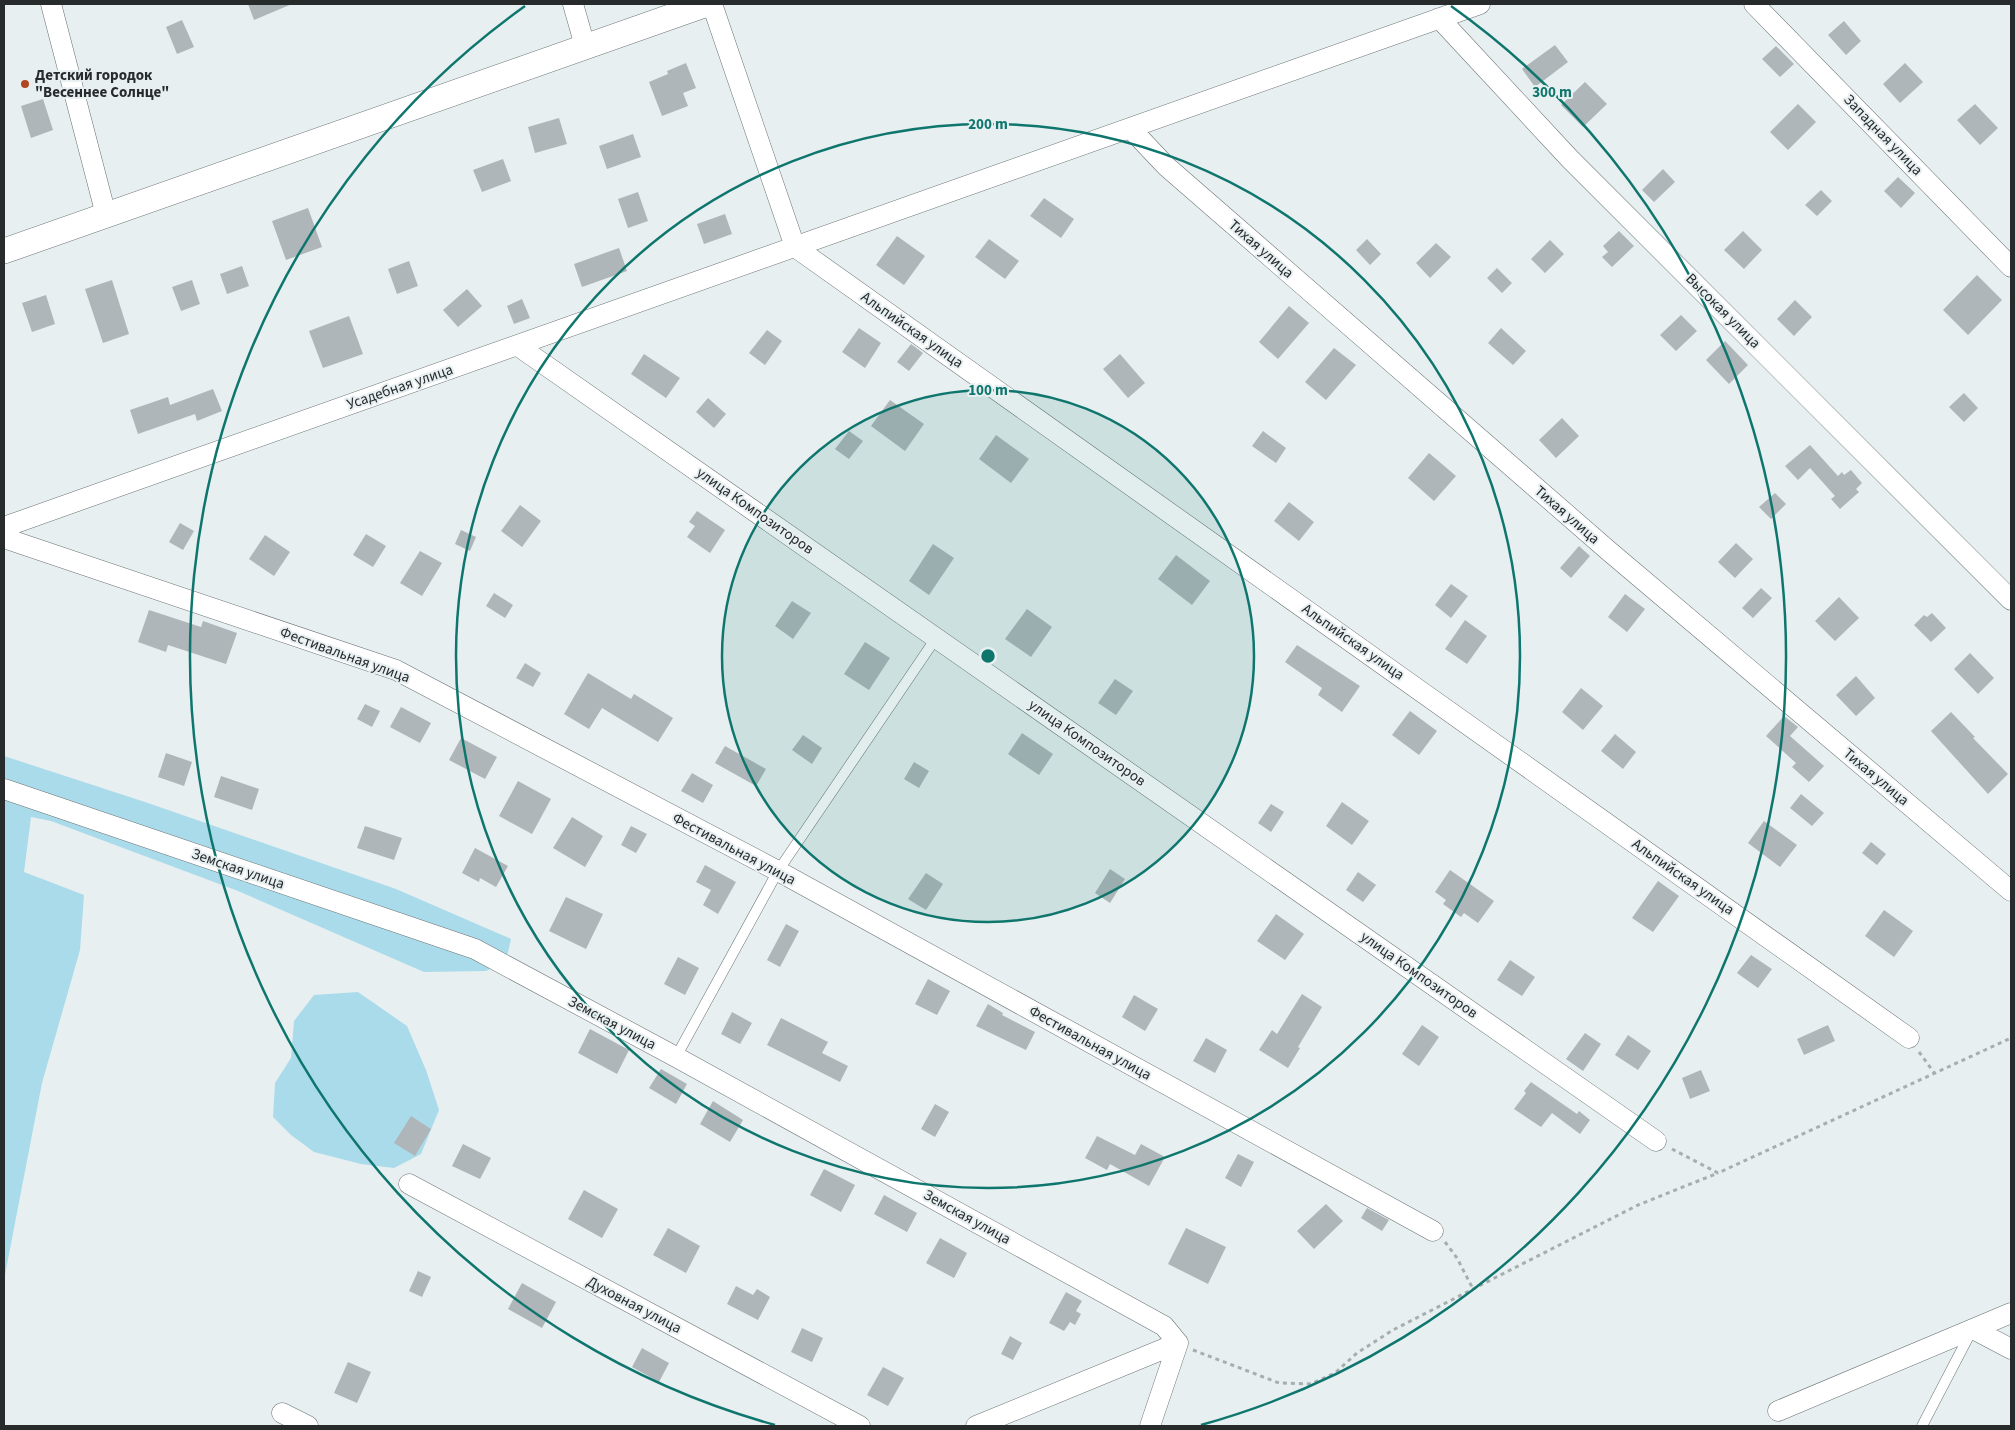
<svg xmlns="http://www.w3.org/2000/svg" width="2015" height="1430" font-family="'Source Sans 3',sans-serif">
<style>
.green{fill:#aadbea}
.building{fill:#aeb6b9}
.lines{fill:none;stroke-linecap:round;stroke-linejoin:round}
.service-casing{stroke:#6b7375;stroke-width:11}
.minor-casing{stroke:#6b7375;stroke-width:21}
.tertiary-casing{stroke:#6b7375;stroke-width:26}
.path{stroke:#a7aeaf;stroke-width:3;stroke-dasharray:4 4;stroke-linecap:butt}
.service{stroke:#fff;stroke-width:10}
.minor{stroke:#fff;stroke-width:20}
.tertiary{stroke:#fff;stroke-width:25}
.ring{fill:none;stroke:#0f766e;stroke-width:2.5}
.poi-dot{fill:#ae4720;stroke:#e7eff1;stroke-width:2}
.labels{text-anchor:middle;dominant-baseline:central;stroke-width:4;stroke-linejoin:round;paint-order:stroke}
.poi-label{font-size:15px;font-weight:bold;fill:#282b2c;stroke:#e7eff1;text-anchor:start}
.street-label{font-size:15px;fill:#282b2c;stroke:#e7eff1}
.centre{fill:#0f766e;stroke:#e7eff1;stroke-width:2.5}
.ring-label{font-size:15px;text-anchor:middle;font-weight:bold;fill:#0f766e;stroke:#e7eff1;stroke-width:4;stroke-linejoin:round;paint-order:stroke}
</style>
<rect width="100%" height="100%" fill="#e7eff1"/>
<path class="green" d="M4,756L148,803L396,889L511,939L506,961L486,971L424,972L238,891L51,821L31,817L24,872L84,895L80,950L42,1083L4,1280Z
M358,992L407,1026L426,1070L439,1110L421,1154L394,1168L361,1164L314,1152L291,1135L273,1117L275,1083L291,1058L294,1021L314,995Z"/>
<path class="building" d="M248,4H292L254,20Z
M182,20L194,47L177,54L166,27Z
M1844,21L1861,41L1846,55L1828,35Z
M1555,45L1568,62L1535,87L1522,69Z
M1776,46L1794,64L1780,77L1762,59Z
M686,63L696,88L683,93L688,106L662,116L649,82L668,74L667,71Z
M1905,63L1923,82L1900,103L1883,84Z
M1585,82L1607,104L1583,127L1561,105Z
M43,99L53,130L31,138L21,106Z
M1798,104L1816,122L1788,150L1770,132Z
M1975,104L1998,128L1980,145L1957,120Z
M559,118L567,144L535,153L528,127Z
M633,134L641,157L607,169L599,146Z
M503,159L511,181L482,192L473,170Z
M1663,169L1675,182L1654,202L1642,190Z
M1898,177L1915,193L1901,208L1884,191Z
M1821,190L1832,201L1817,216L1805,205Z
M638,192L648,221L628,228L618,199Z
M1044,198L1074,219L1061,238L1030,216Z
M308,208L322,247L286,260L272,221Z
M725,214L732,234L704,244L697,224Z
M1619,231L1634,246L1612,267L1602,257L1608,252L1603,246Z
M1743,231L1762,250L1744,269L1724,250Z
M897,236L925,256L904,285L876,265Z
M989,239L1019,261L1005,279L975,257Z
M1367,239L1381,254L1370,265L1356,250Z
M1550,240L1564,254L1545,273L1531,259Z
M1436,243L1451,257L1430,278L1416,263Z
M619,248L627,271L582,287L574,264Z
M409,261L418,286L397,294L388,269Z
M242,266L249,286L227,294L220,274Z
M1497,268L1512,283L1502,293L1487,278Z
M1977,275L2002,300L1968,335L1943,310Z
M112,280L129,334L103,343L85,289Z
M192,280L200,304L181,311L172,287Z
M467,289L482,306L458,327L443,310Z
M46,295L55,324L32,332L22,303Z
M522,299L530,318L514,324L507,306Z
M1795,300L1812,317L1794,336L1777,319Z
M1289,306L1309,323L1278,359L1259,342Z
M1681,315L1697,331L1676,351L1660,335Z
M349,316L363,354L323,368L309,331Z
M859,328L881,343L865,368L842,352Z
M1501,328L1526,351L1513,365L1488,343Z
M767,330L782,341L765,365L749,353Z
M1725,341L1748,365L1729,384L1706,360Z
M911,344L923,353L909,371L897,362Z
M1334,348L1356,365L1326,400L1305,382Z
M644,354L680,378L666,398L631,374Z
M1120,354L1145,383L1128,398L1103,369Z
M213,389L222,411L197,421L195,414L138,434L130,410L168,397L170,405Z
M1964,393L1978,408L1964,422L1949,407Z
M708,398L726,414L714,428L696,412Z
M890,400L924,424L905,451L871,426Z
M1562,418L1579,436L1556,458L1539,440Z
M849,431L863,441L849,459L835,449Z
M1263,431L1286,448L1276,463L1252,446Z
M996,435L1029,459L1011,483L979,459Z
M1810,445L1838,476L1842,472L1844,475L1851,470L1862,483L1856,489L1859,492L1840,509L1831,499L1835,496L1810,468L1798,480L1785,466Z
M1429,453L1456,476L1434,501L1408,478Z
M1775,493L1786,504L1771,519L1759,507Z
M1289,502L1314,522L1299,541L1274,521Z
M520,505L541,521L522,547L501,531Z
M697,511L725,530L710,553L687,537L695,526L689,522Z
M180,523L194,531L183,550L169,542Z
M461,530L476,537L470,551L455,544Z
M366,534L386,546L373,567L353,555Z
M265,535L290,552L274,576L249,559Z
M1736,543L1753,559L1735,578L1718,562Z
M933,544L954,558L929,595L909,581Z
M1579,546L1590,556L1571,578L1560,568Z
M420,551L442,563L422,596L400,583Z
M1176,555L1210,581L1192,605L1158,579Z
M1451,584L1468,596L1451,618L1435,605Z
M1761,588L1772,598L1753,618L1742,608Z
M494,593L513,605L505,618L486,606Z
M1625,594L1645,609L1627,632L1608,617Z
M1839,597L1859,618L1835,641L1815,621Z
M792,601L811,613L793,639L775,626Z
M1027,609L1052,627L1031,657L1005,639Z
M149,610L201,627L203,621L237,633L226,664L168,645L166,652L138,642Z
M1932,613L1946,628L1931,642L1914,625L1924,615L1927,617Z
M1465,620L1487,636L1467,664L1445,649Z
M865,642L890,658L869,690L844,674Z
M1297,645L1360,686L1342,712L1318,695L1322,688L1285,662Z
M1970,653L1994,678L1978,694L1954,669Z
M525,663L541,673L533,687L516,678Z
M588,673L631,699L634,694L673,718L658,742L602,708L589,729L564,714Z
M1856,676L1875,698L1856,716L1836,695Z
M1115,679L1133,691L1116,715L1098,703Z
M1581,688L1603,706L1583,730L1562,712Z
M365,704L380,711L372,727L357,719Z
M401,707L431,723L420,743L390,727Z
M1410,711L1437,731L1419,755L1392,735Z
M1951,712L1975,737L1973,738L2008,774L1988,794L1931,731Z
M1784,716L1798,727L1790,736L1824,766L1809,782L1792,767L1796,763L1766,736Z
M1022,733L1053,754L1039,775L1008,754Z
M1615,734L1636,752L1623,769L1601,751Z
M803,735L822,748L812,764L792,750Z
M461,738L497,757L485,779L449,760Z
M725,746L766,769L756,786L715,763Z
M166,753L192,762L184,786L158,777Z
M914,762L929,771L919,788L904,779Z
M692,773L713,785L703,803L681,791Z
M221,776L259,789L252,810L214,797Z
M518,781L551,799L532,834L499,816Z
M1801,794L1824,813L1812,826L1790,808Z
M1342,802L1369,821L1352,845L1326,826Z
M1271,804L1284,812L1271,832L1258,823Z
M572,817L603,836L585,867L553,848Z
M1764,821L1797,845L1780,867L1748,843Z
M365,826L402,838L394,860L357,848Z
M631,826L647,834L636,853L621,845Z
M1871,842L1886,854L1877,865L1862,853Z
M475,848L508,866L496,887L480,878L479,882L462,873Z
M705,865L736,882L718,914L703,905L711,890L696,882Z
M1110,869L1125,879L1110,903L1095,893Z
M1450,870L1494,901L1478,923L1464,913L1461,917L1443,904L1446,900L1435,892Z
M1358,872L1376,885L1363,902L1346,890Z
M926,873L943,884L926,910L908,899Z
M1658,881L1679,896L1653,932L1632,918Z
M566,897L603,914L586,949L549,931Z
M1884,910L1913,931L1894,957L1865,936Z
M1276,914L1304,934L1285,960L1257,941Z
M786,924L799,931L780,967L767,960Z
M1751,955L1772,969L1758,988L1737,973Z
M678,957L699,968L685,995L664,984Z
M1510,960L1535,977L1522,996L1497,980Z
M928,979L950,991L937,1015L915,1004Z
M1302,994L1322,1007L1298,1047L1300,1048L1288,1068L1259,1050L1272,1030L1277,1034Z
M1134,995L1158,1009L1145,1031L1122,1017Z
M988,1004L1003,1013L1002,1015L1035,1032L1026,1050L976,1026Z
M732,1012L752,1023L740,1044L721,1034Z
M781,1018L828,1042L822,1053L848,1066L840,1082L767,1045Z
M1422,1025L1439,1037L1419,1066L1402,1054Z
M1828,1025L1835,1041L1804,1055L1797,1039Z
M590,1029L629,1050L617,1074L578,1053Z
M1585,1033L1601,1044L1583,1071L1566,1059Z
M1628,1035L1651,1051L1638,1070L1615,1055Z
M1206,1038L1227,1050L1215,1073L1193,1061Z
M661,1069L687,1084L676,1104L649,1088Z
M1701,1070L1710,1091L1690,1099L1682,1078Z
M1531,1082L1577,1114L1579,1111L1590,1120L1580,1134L1552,1113L1541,1127L1514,1109L1526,1093L1524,1091Z
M713,1101L743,1120L730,1142L700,1124Z
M935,1104L949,1112L935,1137L921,1129Z
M411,1116L431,1129L415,1156L394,1143Z
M1097,1136L1135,1155L1141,1144L1165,1157L1149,1186L1110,1164L1107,1170L1085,1158Z
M463,1144L491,1158L480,1179L452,1166Z
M1238,1154L1254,1162L1241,1187L1225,1178Z
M824,1169L855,1185L841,1212L810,1195Z
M584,1190L618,1209L602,1238L568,1219Z
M884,1195L917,1213L907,1232L874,1214Z
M1326,1204L1343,1221L1314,1249L1297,1231Z
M1367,1208L1389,1220L1382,1231L1361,1218Z
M668,1228L700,1246L686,1273L653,1255Z
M1186,1228L1226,1247L1208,1284L1168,1264Z
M940,1238L967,1253L954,1278L926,1263Z
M418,1271L431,1277L422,1297L409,1291Z
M522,1283L556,1302L542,1328L508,1309Z
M736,1286L753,1295L757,1289L770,1297L758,1320L727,1304Z
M1066,1292L1082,1301L1076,1311L1081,1314L1075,1325L1070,1322L1064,1331L1049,1323Z
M802,1328L823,1338L812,1362L791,1352Z
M1010,1336L1022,1343L1013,1360L1001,1354Z
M642,1348L669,1363L659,1382L632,1367Z
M348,1362L371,1372L357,1403L334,1393Z
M883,1367L904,1378L888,1406L867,1395Z"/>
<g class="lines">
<g class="service-casing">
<path id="service" d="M676,1057L778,871L936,638
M1922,1426L1971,1332"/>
</g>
<g class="minor-casing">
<path id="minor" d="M51,4L106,215
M573,4L585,46
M712,4L795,247
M1754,4L2011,267
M1439,18L1570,159L2011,600
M1131,129L1166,166L1610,552L2011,891
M795,247L1909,1038
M518,346L1656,1141
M4,527L1480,4
M4,538L396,670L778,871L1433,1231
M4,789L475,949L676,1057L1164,1326L1178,1343
M409,1184L860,1426
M1973,1329L2011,1349
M1778,1411L2011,1313
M282,1413L308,1426
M976,1426L1178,1343
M1150,1426L1178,1343"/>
</g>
<g class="tertiary-casing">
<path id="tertiary" d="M4,251L707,4"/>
</g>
<path class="path" d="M1919,1052L1935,1074
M1672,1149L1718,1173L2011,1038
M1445,1242L1457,1258L1473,1289
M1193,1350L1279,1383L1311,1384L1335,1373L1357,1353L1393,1330L1473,1289L1638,1205L1718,1173"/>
<use href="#service" class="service"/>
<use href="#minor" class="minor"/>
<use href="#tertiary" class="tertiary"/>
</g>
<circle cx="988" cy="656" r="266" fill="#0f766e" fill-opacity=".12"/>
<g class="ring">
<circle cx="988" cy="656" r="266"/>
<circle cx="988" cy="656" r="532"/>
<path d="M775 1425A798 798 0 0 1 525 6M1451 6A798 798 0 0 1 1201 1425"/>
</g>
<circle class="poi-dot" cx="25" cy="84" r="5"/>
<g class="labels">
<g class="poi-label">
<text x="35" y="75">Детский городок<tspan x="35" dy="17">"Весеннее Солнце"</tspan></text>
</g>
<g class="street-label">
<text transform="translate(1883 135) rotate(46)">Западная улица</text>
<text transform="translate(1261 249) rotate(41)">Тихая улица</text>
<text transform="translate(1723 311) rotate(45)">Высокая улица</text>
<text transform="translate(912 330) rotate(35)">Альпийская улица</text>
<text transform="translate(400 387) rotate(-19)">Усадебная улица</text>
<text transform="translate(755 511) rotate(35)">улица Композиторов</text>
<text transform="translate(1567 515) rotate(41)">Тихая улица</text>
<text transform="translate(1353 642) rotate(35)">Альпийская улица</text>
<text transform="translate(345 655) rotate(20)">Фестивальная улица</text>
<text transform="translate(1087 743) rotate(35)">улица Композиторов</text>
<text transform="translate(1876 777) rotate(40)">Тихая улица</text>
<text transform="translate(734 849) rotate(28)">Фестивальная улица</text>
<text transform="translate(238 869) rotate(19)">Земская улица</text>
<text transform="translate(1683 877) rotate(35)">Альпийская улица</text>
<text transform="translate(1419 975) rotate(35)">улица Композиторов</text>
<text transform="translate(612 1023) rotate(28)">Земская улица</text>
<text transform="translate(1090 1043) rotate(29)">Фестивальная улица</text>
<text transform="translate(967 1217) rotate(29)">Земская улица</text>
<text transform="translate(634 1305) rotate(28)">Духовная улица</text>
</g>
</g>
<circle cx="988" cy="656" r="8" class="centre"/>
<g class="ring-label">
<text x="1552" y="97">300 m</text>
<text x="988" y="129">200 m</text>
<text x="988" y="395">100 m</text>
</g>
<rect width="2015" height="1430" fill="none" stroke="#282b2c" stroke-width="10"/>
</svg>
